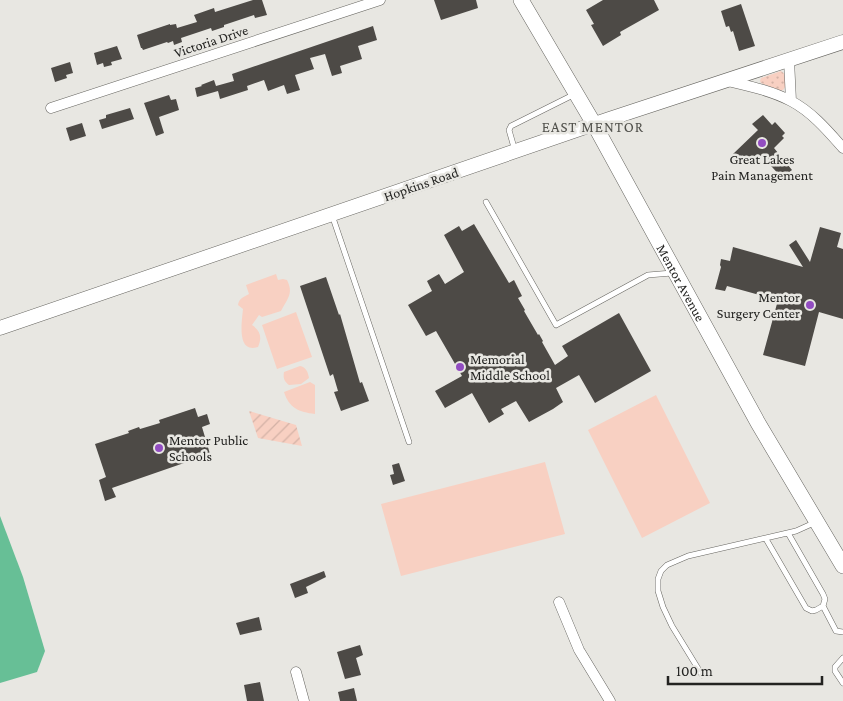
<svg xmlns="http://www.w3.org/2000/svg" width="843" height="701" font-family="'Crimson Pro',serif">
<style>
.grass{fill:url(#grass-dots)}
.park{fill:#f8d0c2}
.garden{fill:url(#garden-furrows)}
.water{fill:#67bf96}
.building{fill:#4d4a46}
.lines{fill:none;stroke-linecap:round;stroke-linejoin:round}
.lane-casing{stroke:#666560;stroke-width:6}
.street-casing{stroke:#666560;stroke-width:11}
.secondary-casing{stroke:#666560;stroke-width:15}
.primary-casing{stroke:#666560;stroke-width:16}
.lane{stroke:#fff;stroke-width:5}
.street{stroke:#fff;stroke-width:10}
.secondary{stroke:#fff;stroke-width:14}
.primary{stroke:#fff;stroke-width:15}
.poi-dot{fill:#924dc1;stroke:#e8e7e2;stroke-width:2}
.labels{text-anchor:middle;dominant-baseline:central;stroke-width:5;stroke-linejoin:round;paint-order:stroke}
.street-label{font-size:14px;fill:#232321;stroke:#e8e7e2}
.poi-label{font-size:14px;fill:#232321;stroke:#e8e7e2;text-anchor:start}
.neighbourhood-label{font-size:15px;letter-spacing:1px;fill:#52524d;stroke:#e8e7e2}
</style>
<defs>
<pattern id="grass-dots" width="8" height="8" patternUnits="userSpaceOnUse" patternTransform="scale(1.25)"><rect width="8" height="8" fill="#f8d0c2"/><path d="M2 2h.1M6 6h.1" fill="none" stroke="#d4b2a6" stroke-width="1.8" stroke-linecap="round"/></pattern>
<pattern id="garden-furrows" width="10" height="10" patternUnits="userSpaceOnUse" patternTransform="scale(1.25)"><rect width="10" height="10" fill="#f8d0c2"/><path d="M-1 1l2-2M0 10L10 0M9 11l2-2" fill="none" stroke="#d4b2a6"/></pattern>
</defs>
<rect width="100%" height="100%" fill="#e8e7e2"/>
<path class="grass" d="M781,71L786,75V86L783,90L780,91L761,83L760,81L761,78Z"/>
<path class="park" d="M276,274L278,280L283,279L287,280C294,294 287,299 281,311L262,317L259,315L252,325C261,331 262,338 258,347C236,354 242,321 243,309L238,305C239,298 244,297 249,294L246,285Z
M296,312L312,357L277,369L262,325Z
M300,366C306,367 308,372 309,378L301,384L289,385C284,381 283,378 284,372Z
M310,382L315,385V414C299,412 289,408 284,392Z
M656,395L710,503L642,538L588,430Z
M545,462L565,534L401,576L381,504Z"/>
<path class="garden" d="M249,411L296,425L302,446L258,438Z"/>
<path class="water" d="M0,516L23,577L45,651L37,672L0,683Z"/>
<path class="building" d="M253,0H262L267,15L255,18L254,15L224,25V27L212,31L211,28L181,38L182,42L174,45L173,41L168,43L167,42L143,50L142,48H141L137,35L170,24V25L176,24L177,28L197,22L194,15L214,8L215,12Z
M434,0H476L478,8L441,20Z
M603,0H654L659,10L620,32L621,35L603,46L591,25L594,24L586,10Z
M741,4L755,46L739,51L733,31L731,32L729,26L726,27L721,11Z
M373,26L377,40L358,46L362,59L340,66L342,73L332,76L325,54L310,58L314,69L295,75L300,90L287,94L284,85L268,91L264,80L247,86L248,90L220,99L218,91L197,97L195,88L202,86L201,85L214,80L216,86L234,81L232,74Z
M117,46L122,59L111,62L112,65L104,67L103,63L97,65L94,53Z
M70,62L73,73L66,75L67,78L55,82L51,68Z
M169,95L171,100L176,99L179,110L159,117L164,133L156,136L144,103Z
M130,108L134,119L102,129L99,120L106,118V115Z
M763,115L772,125L775,122L785,133L782,136L784,138L774,148L792,170L782,178L763,157L751,156L742,164L733,154L758,130L752,124Z
M82,123L86,136L70,141L66,128Z
M474,224L509,283L514,280L522,296L518,298L525,310L524,311L538,335L539,334L543,341L542,342L555,365L568,356L562,346L619,313L651,371L595,403L579,375L556,388L563,402L553,409L529,422L516,401L501,409L504,414L489,423L472,393L445,408L435,391L462,376L436,331L426,336L408,305L432,291L427,281L439,274L445,284L464,272L444,235L459,226L462,231Z
M820,227L841,233L837,247L843,249V319L819,312L805,366L763,355L778,300L727,286L725,291L715,289L721,267L720,265L721,259L730,261L733,247L803,267L789,245L796,240L810,262Z
M326,277L339,315L340,314L360,383L362,382L369,401L341,411L334,392L338,391L333,374L330,376L300,286Z
M195,408L198,417L207,414L210,424L202,427L210,454L112,488L116,497L105,501L99,480L106,477L95,444L129,433L128,431L139,427L140,429L160,423L159,420Z
M399,463L405,481L393,485L390,475L394,474L392,465Z
M324,571L326,577L306,587L308,593L295,598L290,584Z
M259,617L262,630L240,635L236,623Z
M360,645L363,655L356,658L361,675L345,679L337,652Z
M260,682L264,701H247L244,685Z
M354,688L357,701H340L338,692Z"/>
<g class="lines">
<g class="lane-casing">
<path id="lane" d="M515,151L509,130L511,126L573,95
M486,202L556,325L648,275L672,273
M332,215L409,442
M788,533L823,594L825,599L823,606
M766,539L806,608L812,611L816,610L823,606L836,631L843,632
M843,658L835,667V671L843,683
M702,675L672,626L663,607L658,591V579L661,571L667,565L688,556L796,531L816,522"/>
</g>
<g class="street-casing">
<path id="street" d="M789,60L791,101
M728,81C749,86 772,91 791,101C812,112 828,131 843,148
M51,108L380,0
M559,602L579,650L610,701
M296,672L304,701"/>
</g>
<g class="secondary-casing">
<path id="secondary" d="M0,328L609,119L843,42"/>
</g>
<g class="primary-casing">
<g id="primary">
<path id="s1" d="M521,0L594,124L758,423L843,566"/>
</g>
</g>
<use href="#lane" class="lane"/>
<use href="#street" class="street"/>
<use href="#secondary" class="secondary"/>
<use href="#primary" class="primary"/>
</g>
<g class="poi-dot">
<circle cx="762" cy="143" r="5"/>
<circle cx="810" cy="305" r="5"/>
<circle cx="460" cy="367" r="5"/>
<circle cx="159" cy="448" r="5"/>
</g>
<g class="labels">
<g class="street-label">
<text transform="translate(211 41) rotate(-18)">Victoria Drive</text>
<text transform="translate(421 184) rotate(-19)">Hopkins Road</text>
<text stroke="none"><textPath href="#s1" startOffset="325">Mentor Avenue</textPath></text>
</g>
<g class="poi-label">
<text x="762" y="159" text-anchor="middle">Great Lakes<tspan x="762" dy="16">Pain Management</tspan></text>
<text x="800" y="297" text-anchor="end">Mentor<tspan x="800" dy="16">Surgery Center</tspan></text>
<text x="470" y="359">Memorial<tspan x="470" dy="16">Middle School</tspan></text>
<text x="169" y="440">Mentor Public<tspan x="169" dy="16">Schools</tspan></text>
</g>
<g class="neighbourhood-label">
<text x="593" y="127">EAST MENTOR</text>
</g>
</g>
<path d="M668 676v8h154v-8" fill="none" stroke="#232321" stroke-width="2.5"/>
<text x="676" y="676" font-size="15" fill="#232321" stroke="#e8e7e2" stroke-width="4" paint-order="stroke">100 m</text>
</svg>
